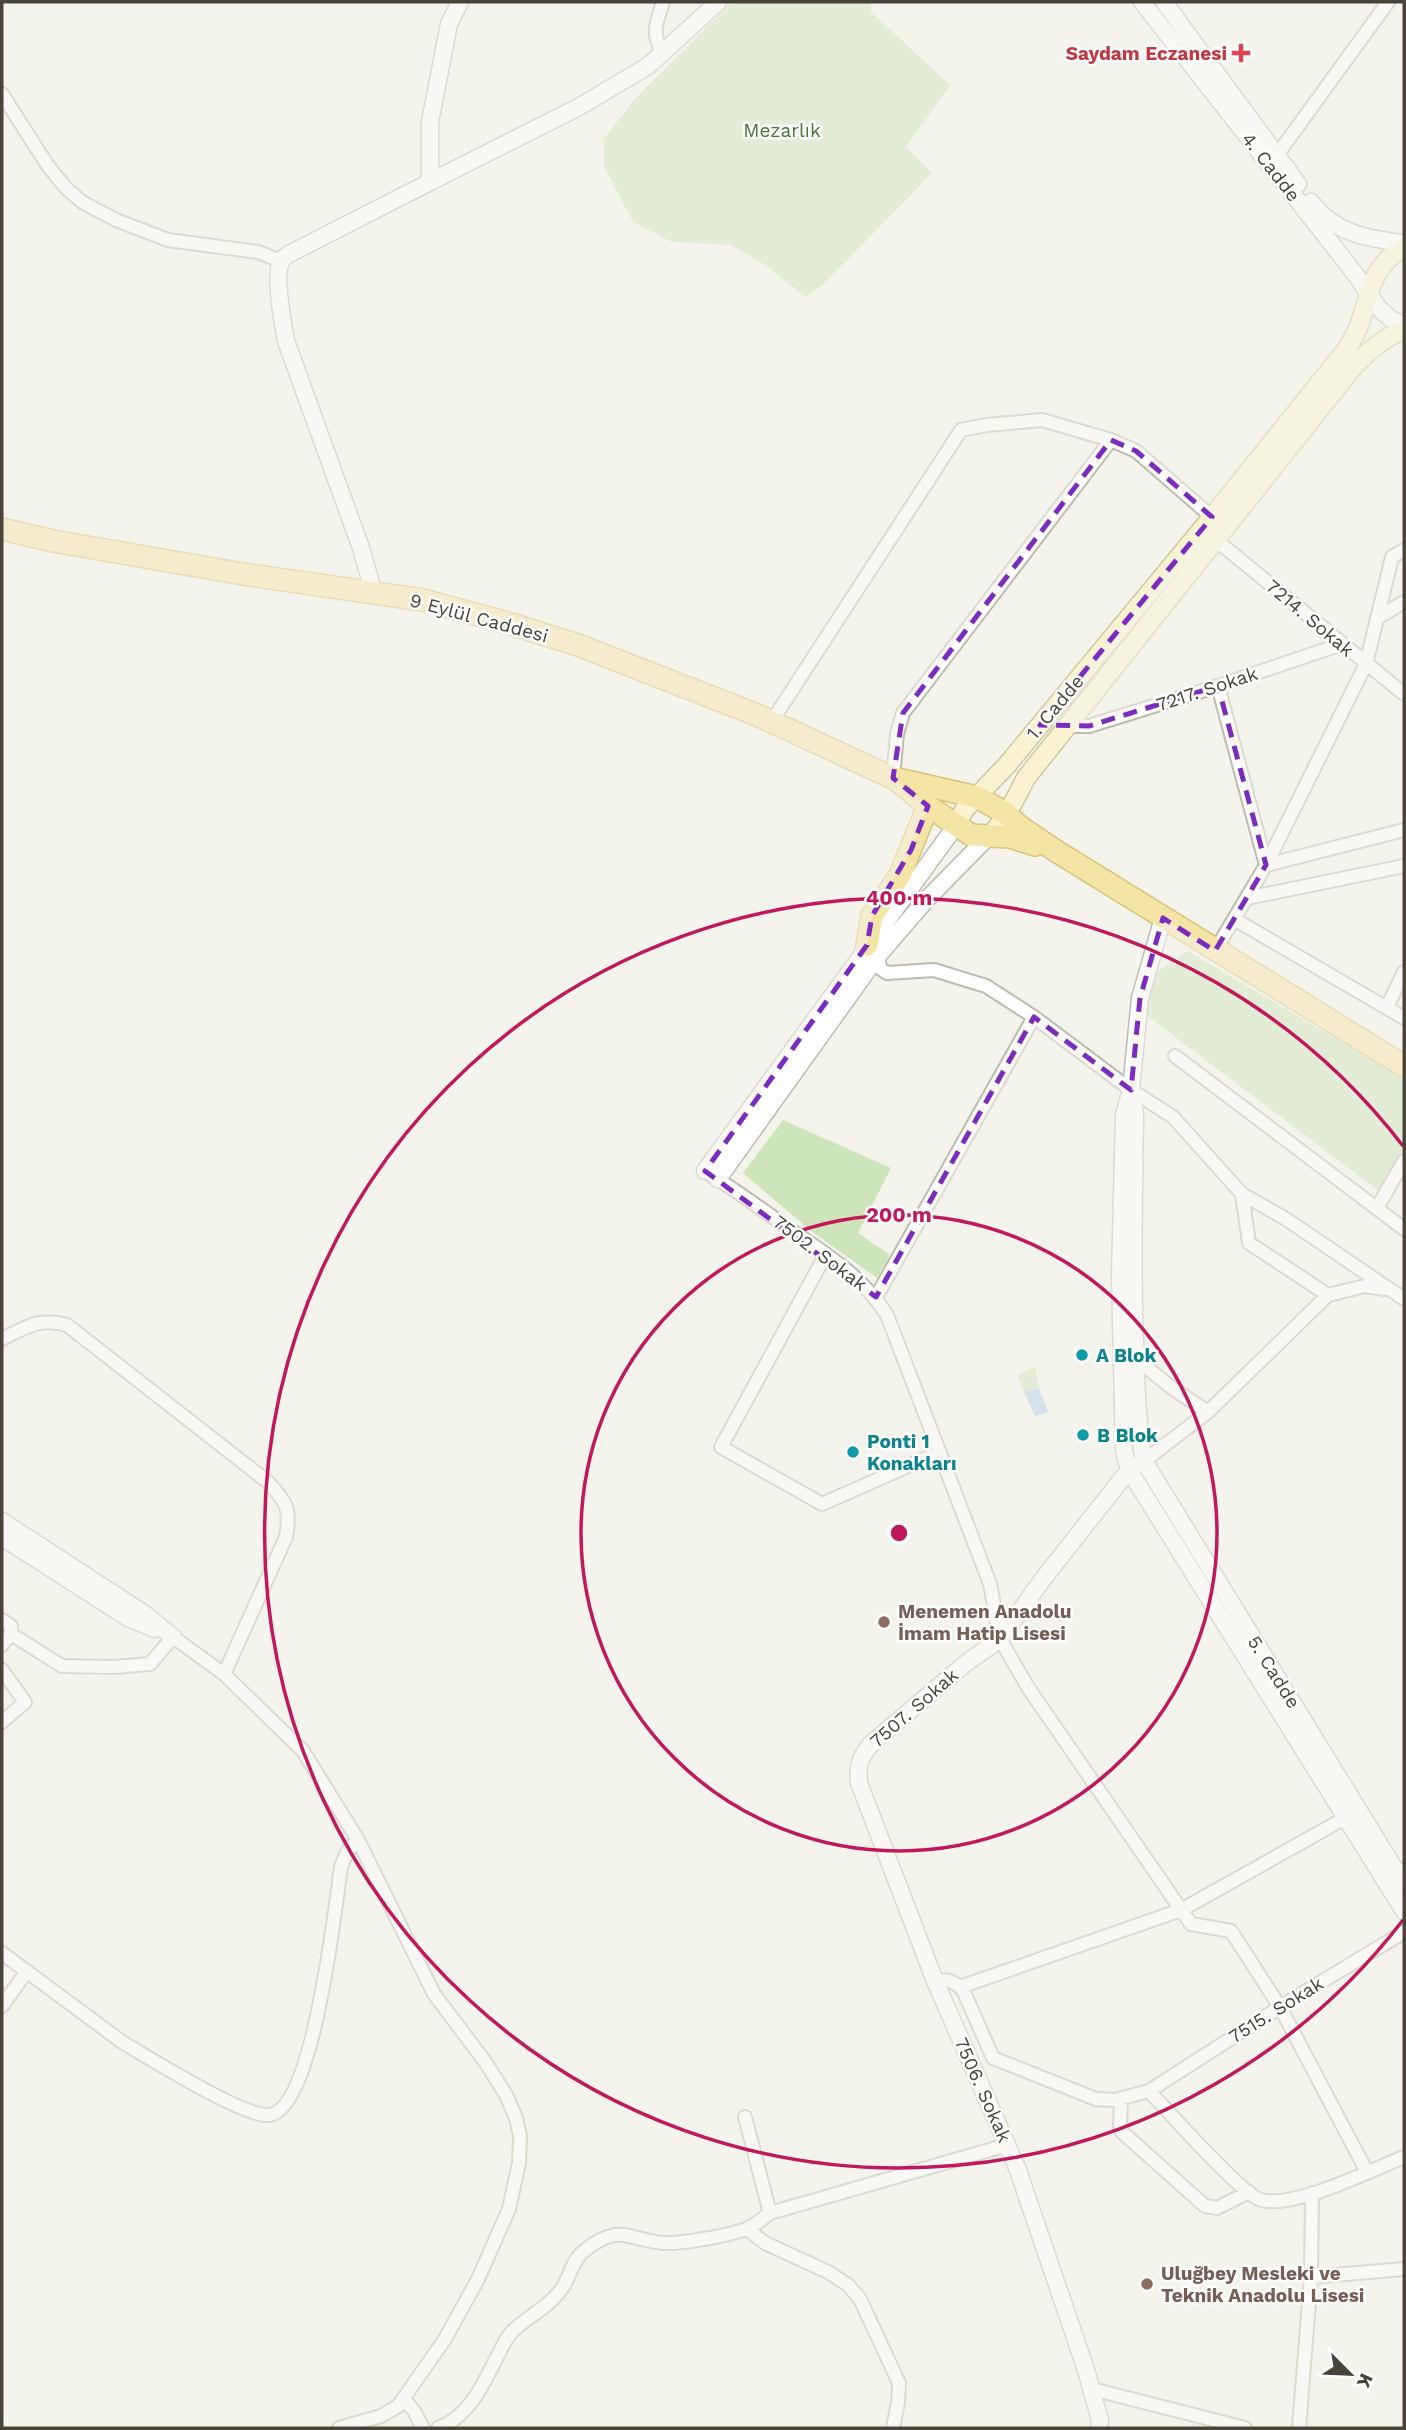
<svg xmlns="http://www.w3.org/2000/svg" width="1406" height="2430" font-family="'Work Sans',sans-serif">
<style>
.green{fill:#cee4ba}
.water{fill:#b0ceea}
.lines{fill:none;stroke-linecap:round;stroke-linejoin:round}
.minor-casing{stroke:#bfbbb0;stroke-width:16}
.tertiary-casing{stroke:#bfbbb0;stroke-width:19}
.secondary-casing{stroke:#cfc7a1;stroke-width:21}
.primary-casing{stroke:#d8c277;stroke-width:24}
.minor{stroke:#fff;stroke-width:12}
.tertiary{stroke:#fff;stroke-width:16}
.secondary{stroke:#f9f3d1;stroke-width:18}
.primary{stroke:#f4e4a6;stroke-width:21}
.marked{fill:none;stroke:#7b2cbf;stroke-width:5;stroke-dasharray:14 9;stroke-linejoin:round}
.ring{fill:none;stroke:#c2185b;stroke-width:3.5}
.health-dot{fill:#e0444e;stroke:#fff;stroke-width:2.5}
.culture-dot{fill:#0f9aa8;stroke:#fff;stroke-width:2.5}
.education-dot{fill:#8d6e63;stroke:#fff;stroke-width:2.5}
.labels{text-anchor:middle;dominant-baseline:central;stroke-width:5;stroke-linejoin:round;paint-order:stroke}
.health-label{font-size:19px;font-weight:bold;fill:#be3a42;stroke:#fff;text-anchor:end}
.park-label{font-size:19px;fill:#477533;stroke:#fff}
.street-label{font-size:19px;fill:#48443a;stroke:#fff}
.culture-label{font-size:19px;font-weight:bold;fill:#0d838f;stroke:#fff;text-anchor:start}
.education-label{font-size:19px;font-weight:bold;fill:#785e54;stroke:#fff;text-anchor:start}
.centre{fill:#c2185b;stroke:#fff;stroke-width:3.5}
.ring-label{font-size:21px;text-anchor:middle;font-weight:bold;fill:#c2185b;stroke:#fff;stroke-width:5;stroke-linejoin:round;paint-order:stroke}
</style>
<rect width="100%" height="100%" fill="#f4f3ec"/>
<path class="green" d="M732,2H871V12L950,85L906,147L932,173L823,285L805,297L764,264L730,245L672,242L633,222L604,166V139L634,100Z
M1188,951L1404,1079V1148L1380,1192L1145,1014L1156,973Z
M783,1120L891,1168L858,1233L890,1255L877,1278L811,1231L743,1173Z
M1035,1367L1039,1388L1024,1392L1017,1375Z"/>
<path class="water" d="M1039,1388L1048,1412L1035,1416L1024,1392Z"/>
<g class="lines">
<g class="minor-casing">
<path id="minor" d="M663,2C656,24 651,33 663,54
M2,94L48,166L66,188L82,202L116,220L168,240L258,252L281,261
M1277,155L1388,2
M1216,540L1404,694
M1377,618L1404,602
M1218,686L1266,865L1404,830
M772,721L961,430L987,425L1042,420L1111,440L1136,451L1212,517
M1069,726H1089L1218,686L1342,644
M893,778L897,734L903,713L1111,440
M1247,898L1404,866
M1234,919L1404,1018
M1215,951L1266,865L1366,664L1392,557L1404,550
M877,957L881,969L887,973L934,970L986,986L1034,1017L1131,1090L1173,1117L1242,1194L1286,1219L1404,1299
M1387,1007L1404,972
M1175,1056L1404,1229
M711,1175C735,1190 759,1207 782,1224C820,1250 862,1275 887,1315L990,1584L1000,1639L1029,1689L1191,1924L1231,1931L1280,2007L1367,2172
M1242,1194L1249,1243L1328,1295
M1377,1208L1404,1161
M826,1254L721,1447L822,1504L940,1452
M876,1297L1034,1017
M2,1339C26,1327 40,1317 67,1325L268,1482C287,1503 291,1509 286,1537L224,1674
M1135,1358L1172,1388L1208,1412
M1144,1461L1208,1412L1328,1295L1365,1286L1385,1289
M2,1620L11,1626V1634
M2,1645L11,1634L62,1666L114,1667L150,1664L173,1637L224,1674L303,1751L358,1840L434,1994L486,2063L506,2095L516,2118L520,2136L519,2163L509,2209L478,2279L445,2339L398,2406L381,2416L339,2428
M2,1670L25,1702L2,1722
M2,1953L122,2042C147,2057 245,2118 269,2115C314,2110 335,1907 341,1867L347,1852L358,1840
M935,1981C948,1979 954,1981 963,1990L993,2058L1096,2099L1115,2100L1149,2091L1280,2007L1404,1932
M960,1987L1181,1910L1347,1817
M2,2006L27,1971
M1149,2091C1167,2110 1243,2196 1261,2200C1294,2209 1371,2170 1404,2157
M1121,2099L1120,2128L1122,2132L1205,2206L1217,2208L1249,2192
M745,2117L770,2213
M747,2229L765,2243L828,2272L848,2285L860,2299L899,2383L898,2402L893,2428
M1311,2277L1404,2269
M1092,2389L1245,2428
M404,2399L414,2411L423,2428
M438,2428C467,2418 482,2387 495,2361C500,2352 504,2341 511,2333C527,2316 549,2308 563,2287C570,2276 573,2259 584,2251C620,2222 627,2240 664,2243C680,2244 734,2235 748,2228C756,2225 763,2218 770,2213L1007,2145
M1299,2428L1311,2277L1312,2193"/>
</g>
<g class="tertiary-casing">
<path id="tertiary" d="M1142,2L1356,275C1371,295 1379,317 1404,325
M1164,2L1298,184
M430,182L577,108L648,66L718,2
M1311,202C1334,233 1367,239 1404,243
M374,594L361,548L286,341C283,324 274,277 281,262C283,257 289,254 293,252L430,182V122L449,24L460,2
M1163,918L1140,998L1131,1090L1124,1115L1120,1276L1124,1451L1129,1470L1404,1911
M1132,1096L1135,1115C1134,1191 1132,1267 1135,1342C1136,1382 1137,1422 1144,1461L1404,1884
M705,1171L957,824
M718,1179L877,957L926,900L987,838
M2,1521L146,1615L173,1637
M2,1537L128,1618L155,1629
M1099,2428L1100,2420L1086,2370L1018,2170L935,1981L859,1783C857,1765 860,1757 872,1743L965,1664L1000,1639L1043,1579L1129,1470L1144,1461"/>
</g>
<g class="secondary-casing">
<path id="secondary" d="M957,824L964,810L1007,765L1212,517L1347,349C1352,340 1357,332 1360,323C1372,289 1370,268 1404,247
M987,838C1005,822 1015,799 1026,778L1354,366C1369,351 1384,337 1404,330"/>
</g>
<g class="primary-casing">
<path id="primary" d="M2,529L53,541L243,574L423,600L511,624L578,645L757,715L893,778L977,797L1007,814L1019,826L1056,851L1404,1066
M898,781L928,806L971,835L1010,837L1035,845
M867,945L872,916L900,875L928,806"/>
</g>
<use href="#minor" class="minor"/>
<use href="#tertiary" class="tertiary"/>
<use href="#secondary" class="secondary"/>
<use href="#primary" class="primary"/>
</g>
<path d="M0 0H1406V2430H0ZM1111,440L1136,451L1212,517L1040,725L1089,726L1218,686L1266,865L1215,951L1163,918L1140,998L1131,1090L1034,1017L876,1297L705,1171L867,945L872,916L911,850L928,806L893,778L903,713Z" fill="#f4f3ec" fill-opacity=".55" fill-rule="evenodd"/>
<path class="marked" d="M1111,440L1136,451L1212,517L1040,725L1089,726L1218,686L1266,865L1215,951L1163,918L1140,998L1131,1090L1034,1017L876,1297L705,1171L867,945L872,916L911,850L928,806L893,778L903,713Z"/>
<g class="ring">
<circle cx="899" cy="1533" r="318"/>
<path d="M1403 1920A635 635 0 1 1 1403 1146"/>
</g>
<path class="health-dot" d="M1237.5 42.5h7v7h7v7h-7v7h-7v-7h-7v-7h7z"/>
<g class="culture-dot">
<circle cx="1082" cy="1355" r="7"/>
<circle cx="1083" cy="1435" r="7"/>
<circle cx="853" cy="1452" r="7"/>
</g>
<g class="education-dot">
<circle cx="884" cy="1622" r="7"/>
<circle cx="1147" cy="2284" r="7"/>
</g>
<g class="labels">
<g class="health-label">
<text x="1227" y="53">Saydam Eczanesi</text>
</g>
<g class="park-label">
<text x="782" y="130">Mezarlık</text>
</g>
<g class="street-label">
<text transform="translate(1271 167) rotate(52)">4. Cadde</text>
<text transform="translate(479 618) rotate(15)">9 Eylül Caddesi</text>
<text transform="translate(1310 618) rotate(40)">7214. Sokak</text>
<text transform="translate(1207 689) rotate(-18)">7217. Sokak</text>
<text transform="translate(1055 707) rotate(-50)">1. Cadde</text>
<text transform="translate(820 1253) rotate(37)">7502. Sokak</text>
<text transform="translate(1274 1672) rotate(58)">5. Cadde</text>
<text transform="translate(914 1708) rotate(-41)">7507. Sokak</text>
<text transform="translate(1276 2010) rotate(-32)">7515. Sokak</text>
<text transform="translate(983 2090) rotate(66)">7506. Sokak</text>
</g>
<g class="culture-label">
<text x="1096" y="1355">A Blok</text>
<text x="1097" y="1435">B Blok</text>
<text x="867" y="1441">Ponti 1<tspan x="867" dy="22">Konakları</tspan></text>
</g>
<g class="education-label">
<text x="898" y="1611">Menemen Anadolu<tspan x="898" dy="22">İmam Hatip Lisesi</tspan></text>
<text x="1161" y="2273">Uluğbey Mesleki ve<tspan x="1161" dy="22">Teknik Anadolu Lisesi</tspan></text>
</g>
</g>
<circle cx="899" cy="1533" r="10" class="centre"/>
<g class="ring-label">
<text x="899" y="905">400 m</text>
<text x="899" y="1222">200 m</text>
</g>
<rect width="1406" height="2430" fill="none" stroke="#48443a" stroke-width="7"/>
<g transform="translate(1350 2374) rotate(114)" stroke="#ffffff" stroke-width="5" paint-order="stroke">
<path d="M0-5L12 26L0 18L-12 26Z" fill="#48443a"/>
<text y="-10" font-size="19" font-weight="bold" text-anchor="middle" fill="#48443a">K</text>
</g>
</svg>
